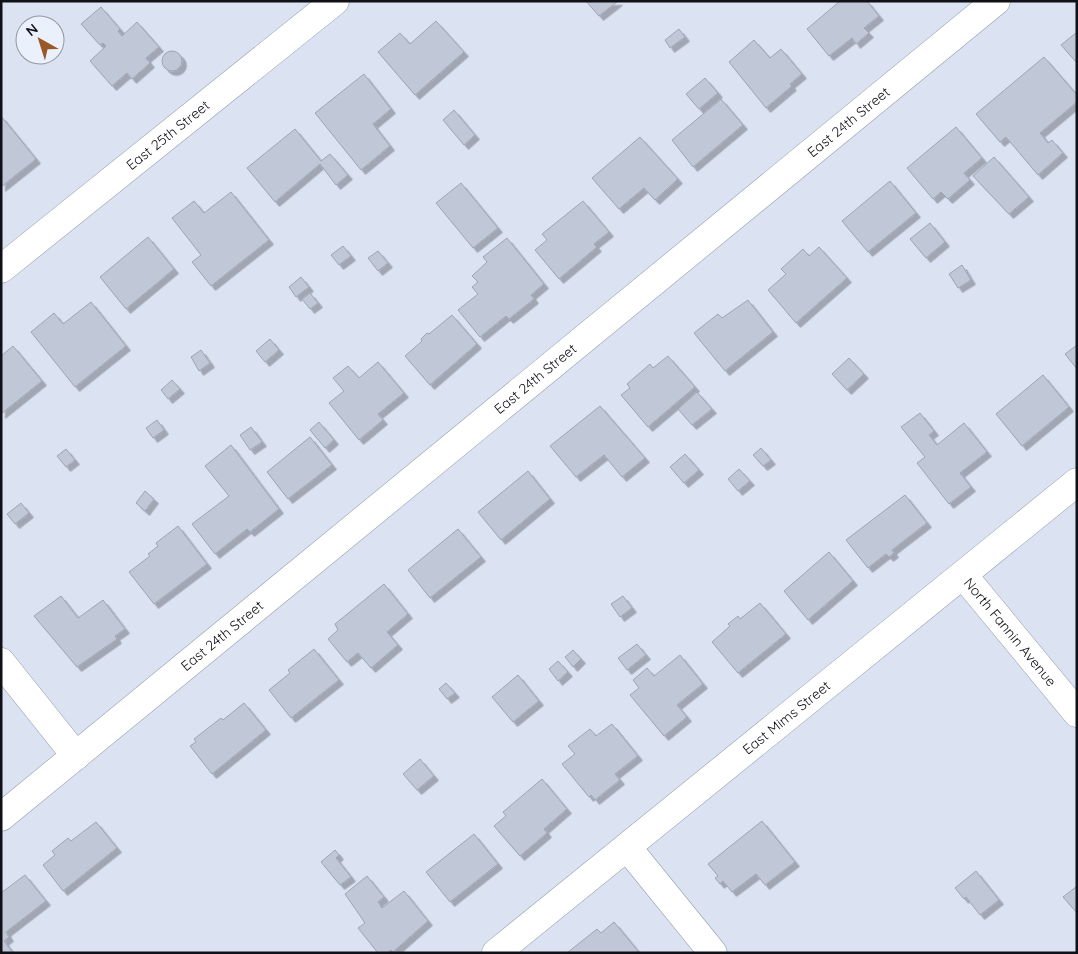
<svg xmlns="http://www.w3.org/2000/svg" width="1078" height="954" font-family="Quicksand,sans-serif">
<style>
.building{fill:#c0c8d7;stroke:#9da4b3;filter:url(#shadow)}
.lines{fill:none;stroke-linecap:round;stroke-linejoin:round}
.minor-casing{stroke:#939ba9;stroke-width:29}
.minor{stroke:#fff;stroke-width:28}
.labels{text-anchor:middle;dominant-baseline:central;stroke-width:4.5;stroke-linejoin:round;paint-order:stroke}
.street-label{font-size:14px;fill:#0f1116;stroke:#eaf1fd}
</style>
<defs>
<filter id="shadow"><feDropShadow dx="4.5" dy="4.5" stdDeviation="0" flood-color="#0004"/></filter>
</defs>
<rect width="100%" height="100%" fill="#dbe3f3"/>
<path class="building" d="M586,1H618L599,16Z
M840,1H867L879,16L864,28L869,33L856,44L852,38L829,56L807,29Z
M101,7L120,29L118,31L122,36L137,22L159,47L146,58L150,63L132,79L127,73L112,86L90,61L106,46L103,43L100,45L81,24Z
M436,21L464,52L415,95L378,52L400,33L410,44Z
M679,29L685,37L670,48L665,40Z
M1077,32V63L1061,45Z
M754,40L770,58L781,49L802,74L790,84L792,86L766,108L729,62Z
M162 61a10 10 0 1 1 20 0a10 10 0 1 1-20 0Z
M1044,57L1077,95V102L1040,133L1048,143L1052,140L1063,153L1038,175L1006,137L1000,142L976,114Z
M364,74L391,109L373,124L390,146L361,170L315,113Z
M705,78L718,93L699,109L686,94Z
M721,99L743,125L693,167L672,140Z
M454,110L475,135L464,145L443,120Z
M1,116L36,159L1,187Z
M956,127L982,158L964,173L970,180L948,199L941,192L933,199L907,168Z
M295,129L321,161L330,154L348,175L336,185L320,164L275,202L247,168Z
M640,137L678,179L655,200L644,188L619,209L592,178Z
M994,157L1029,197L1009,214L973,176Z
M890,181L916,213L868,252L842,221Z
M461,183L498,228L473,248L436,203Z
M231,192L269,240L211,286L192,262L201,255L172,218L194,201L204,213Z
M583,201L609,232L594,244L597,247L559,279L535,250L547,240L542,234Z
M930,223L945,242L926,258L910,239Z
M148,237L174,269L126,309L100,277Z
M507,238L544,284L531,295L534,299L509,319L506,316L480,337L458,310L478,294L472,287L478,282L472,276L487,262L483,257Z
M343,246L351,256L339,265L331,255Z
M819,247L847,278L796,323L768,290L786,274L781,269L803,249L809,256Z
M378,251L388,263L378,271L368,258Z
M962,265L971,280L958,288L949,274Z
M301,277L309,287L296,297L289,287Z
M310,293L318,303L310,309L302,299Z
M748,300L773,332L725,371L694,333L718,314L722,318Z
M91,302L126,346L75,387L31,332L54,313L63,324Z
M452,315L477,344L430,385L405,356L422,341L421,339L427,333L429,334Z
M270,339L279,350L265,362L256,351Z
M1077,345V369L1065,354Z
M13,346L42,381L1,414V356Z
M201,350L210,363L199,371L191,357Z
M668,356L695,387L648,427L621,395L630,388L627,384L650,364L653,368Z
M849,358L864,374L847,390L832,374Z
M378,362L404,393L378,414L383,420L359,440L329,403L344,391L333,378L348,366L359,378Z
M1043,375L1069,407L1022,446L996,414Z
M172,380L180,389L168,399L161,390Z
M697,392L712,409L692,425L678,409Z
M600,406L645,458L622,477L604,455L576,477L550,446Z
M920,413L934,431L929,435L937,445L964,423L987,452L960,473L971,487L949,504L917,463L925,457L901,427Z
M157,420L164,430L153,438L146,428Z
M319,422L334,440L325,448L310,430Z
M251,427L262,442L250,450L240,435Z
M310,437L332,465L288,499L267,472Z
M231,445L279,509L250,532L247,529L215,554L192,524L229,496L205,466Z
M761,448L771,460L763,466L753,455Z
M66,449L75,460L66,467L57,456Z
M685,454L699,470L684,483L670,467Z
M739,469L750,481L738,491L728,479Z
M528,471L550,499L501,540L478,512Z
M145,491L154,499L145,511L136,503Z
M905,495L927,523L892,550L894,553L889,557L886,554L868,568L846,540Z
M21,503L29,513L15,524L7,514Z
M178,526L207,564L154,604L129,572L150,556L148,554L158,546L156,543Z
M458,529L481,557L430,598L408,570Z
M829,552L853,581L808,620L784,591Z
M384,584L408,614L387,632L398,645L371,668L358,653L347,662L328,639L338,630L335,624Z
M61,596L78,618L103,600L125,629L115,636L117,639L77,667L34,616Z
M623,596L632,608L620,617L611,604Z
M760,603L786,634L738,673L712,642L730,626L728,624L738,616L740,619Z
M637,644L646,655L627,670L618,658Z
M314,649L339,680L291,718L269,690L290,673L288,670Z
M573,650L581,659L573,667L565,657Z
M680,655L703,684L677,705L687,717L664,736L630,695L639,688L633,680L647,668L654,676Z
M558,661L568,672L558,681L549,669Z
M518,675L539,701L513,722L492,697Z
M446,683L455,693L447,699L439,689Z
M244,703L266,730L212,774L190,746L196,742L194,739L221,718L223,720Z
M612,724L638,756L615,774L620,780L595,800L591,795L589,797L562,764L575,754L568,746L590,729L596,736Z
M420,759L434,776L417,790L403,774Z
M542,779L567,809L544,829L547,833L520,856L494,826L506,816L503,812Z
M762,821L795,862L765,885L756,874L732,892L723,881L720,884L715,878L718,876L708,864Z
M96,822L117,848L63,891L43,865L55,855L52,851L68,838L71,841Z
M474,834L498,864L450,902L426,872Z
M335,850L339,855L336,858L351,877L340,885L321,862Z
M976,871L999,900L980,915L966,897L964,899L955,888Z
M25,875L46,901L6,932L9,937L4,941L13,953H1V893Z
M367,876L384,897L378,902L382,908L404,891L428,921L393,952L391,950L387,953H378L358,928L365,923L345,894Z
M1077,886V913L1063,897Z
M614,922L638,951L636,953H567L597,929L601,933Z"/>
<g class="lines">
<g class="minor-casing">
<g id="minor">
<path id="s1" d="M1,269L335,1"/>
<path id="s2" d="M963,575L1077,713"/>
<path d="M1,662L76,756"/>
<path id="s3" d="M1,817L996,1"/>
<path d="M627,847L713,953"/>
<path id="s4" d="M496,953L1077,482"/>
</g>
</g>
<use href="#minor" class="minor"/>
</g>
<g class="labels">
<g class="street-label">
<text stroke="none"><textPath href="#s3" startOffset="1096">East 24th Street</textPath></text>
<text stroke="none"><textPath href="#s1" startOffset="214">East 25th Street</textPath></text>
<text stroke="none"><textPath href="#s3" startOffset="691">East 24th Street</textPath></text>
<text stroke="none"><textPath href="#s2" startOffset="74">North Fannin Avenue</textPath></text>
<text stroke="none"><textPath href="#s3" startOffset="286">East 24th Street</textPath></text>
<text stroke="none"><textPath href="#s4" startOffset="374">East Mims Street</textPath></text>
</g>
</g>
<rect width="1078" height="954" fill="none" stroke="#0f1116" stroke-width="5"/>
<g transform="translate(40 40) rotate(321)"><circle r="24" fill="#eaf1fd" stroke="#9297a1"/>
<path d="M0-4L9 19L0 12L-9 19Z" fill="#9a5728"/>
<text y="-8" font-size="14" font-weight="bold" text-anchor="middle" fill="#0f1116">N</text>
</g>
</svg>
